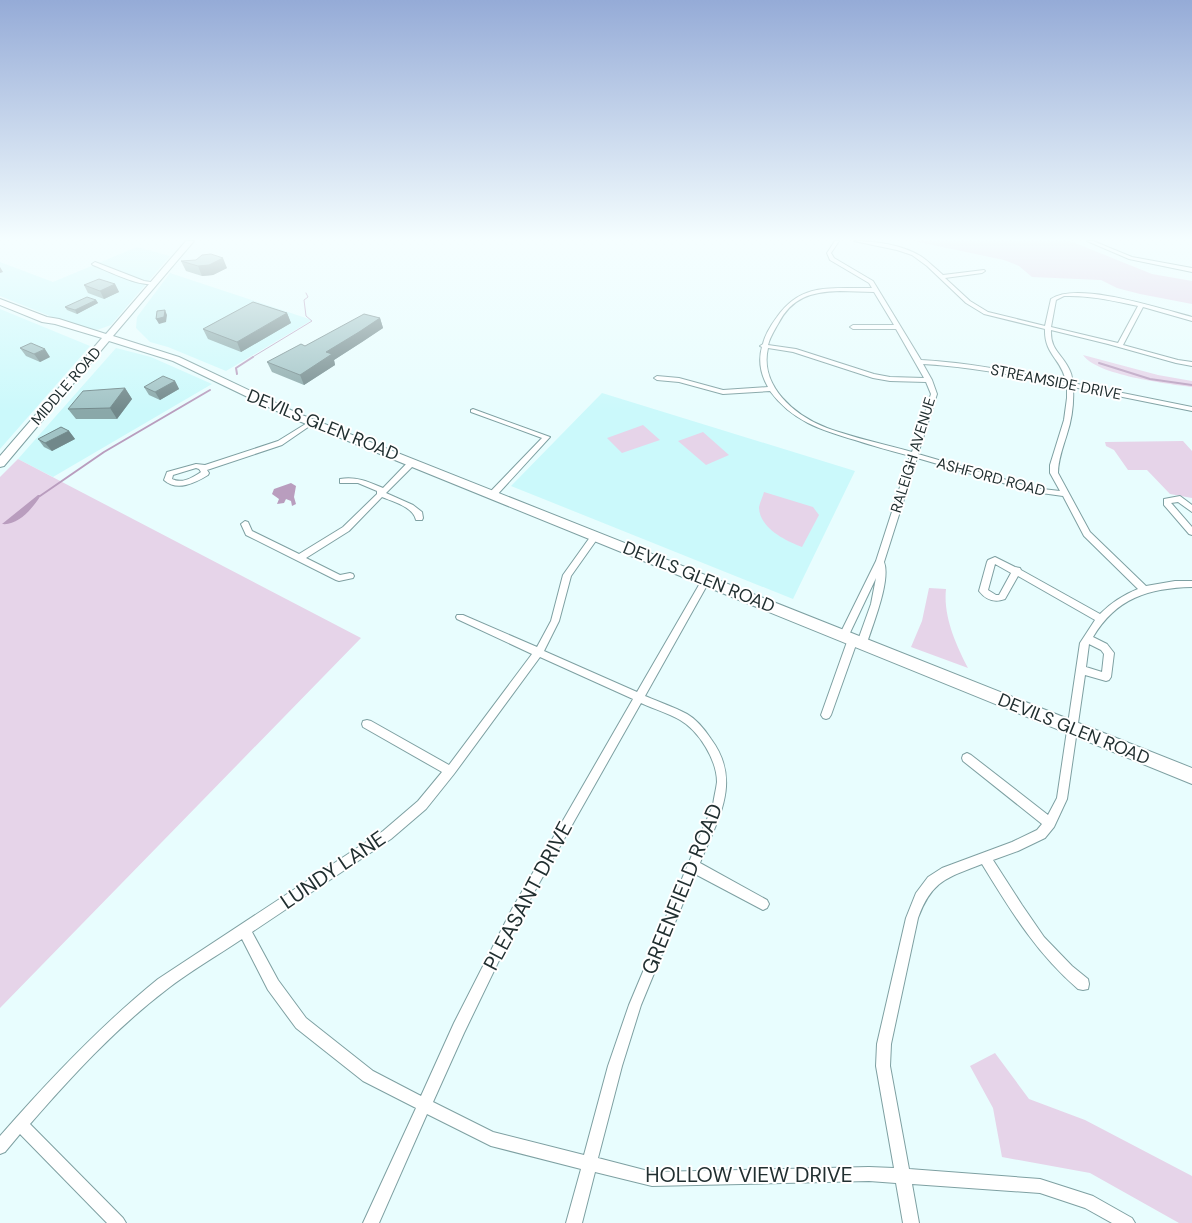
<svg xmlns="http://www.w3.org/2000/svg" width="1192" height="1223" font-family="'DM Sans',sans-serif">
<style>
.built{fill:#cbf9fb}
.green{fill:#e6d4e9}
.water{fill:#b99dbe}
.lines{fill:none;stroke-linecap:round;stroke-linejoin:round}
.stream-far1{stroke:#b99dbe;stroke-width:1}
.stream{stroke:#b99dbe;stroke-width:2}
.street-casing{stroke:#7ea0a2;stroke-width:2}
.secondary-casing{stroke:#7ea0a2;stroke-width:2}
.street{fill:#fff;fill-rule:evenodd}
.secondary{fill:#fff;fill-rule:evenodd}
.wall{fill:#8aa8a9}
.shaded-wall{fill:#71888a}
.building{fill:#a1c3c5;stroke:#71888a}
.labels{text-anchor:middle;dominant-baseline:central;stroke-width:4;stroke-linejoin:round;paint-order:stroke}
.far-street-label{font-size:15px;fill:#212f30;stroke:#fff}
.street-label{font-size:18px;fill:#212f30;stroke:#fff}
.near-street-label{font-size:21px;fill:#212f30;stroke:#fff}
</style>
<rect width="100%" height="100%" fill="#e8fdfe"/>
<path class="built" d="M137,247L170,256L111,325L97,330L82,329L0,296V262L53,282Z
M170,273L312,320L226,371L168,347L150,342L136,328L137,317Z
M0,309L90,346L0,449Z
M116,348L151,357L212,384L53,477L18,459Z
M602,393L855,471L793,599L511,486Z"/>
<path class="green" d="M914,241H1070L1152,274L1192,281V304L1140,294L1117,288L1101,280L1032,277L1019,266L1004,260Z
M1083,355L1158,375L1192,381V387C1168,384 1096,375 1083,355Z
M643,425L660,440L622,453L607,438Z
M703,432L729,455L706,465L678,441Z
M1183,441L1192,451V498L1170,494L1147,470H1128L1114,450L1106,446L1105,442Z
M18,459L361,638L0,1008V477Z
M764,492L813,507L819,515L802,547C786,541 759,528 759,507C760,502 763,496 764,492Z
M929,588L946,589C943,616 956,645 968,668L911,647L922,621Z
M995,1053L1029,1099L1085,1120L1192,1176V1223H1179L1090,1173L1002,1157L993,1108L970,1066Z"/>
<path class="water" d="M291,483L296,486L294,497L296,504L292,506L291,501L286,499L284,503L277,504L279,499L272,494L274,489Z
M38,495H41C33,508 18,526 2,524Z"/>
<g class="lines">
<path class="stream-far1" d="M251,358L312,321L306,316L304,300L308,297L306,293"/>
<path class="stream" d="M1099,363L1150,379L1192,385
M237,374L236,368L253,357
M40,496L104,452L210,390"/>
<g class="street-casing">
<path id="street" d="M835,241H839L831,253L834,258L873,281L921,360C971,363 1017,372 1066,382C1062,359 1044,355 1045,329L984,314L966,303L927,266L912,255L897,250L854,241C875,241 904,245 922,257C929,262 936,269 943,275L984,270L985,271L982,273L945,278L970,301L988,312L1045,326L1051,299C1078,281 1161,309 1192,317V321L1143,307L1123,345L1178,360L1192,362V366L1176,363L1108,344L1051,330C1050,351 1063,354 1070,371C1072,375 1072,379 1073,383L1192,407V411L1073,387C1074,403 1072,419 1067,434C1063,447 1058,460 1058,473L1090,532L1146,586L1175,581H1192V587C1149,588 1116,598 1093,637L1107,644L1114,653L1111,677L1109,680L1106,681L1085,675L1067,799L1054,827L1045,838L1018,851L993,860L1022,905L1044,937L1072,966L1088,979L1089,984L1088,989L1083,990L1078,989C1036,953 1011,911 982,864C947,878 932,880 918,918L891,1044L890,1066L909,1169L1040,1179L1093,1196L1132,1218L1135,1223H1112L1085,1208L1040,1193L912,1184L919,1223H903L896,1183L869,1181L652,1186L595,1172L582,1223H566L581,1169L491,1146L427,1114L379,1223H363L416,1108L363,1081L296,1028L268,990L242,939C217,956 190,971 166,990C115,1029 72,1076 30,1124L123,1218L126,1223H107L20,1134L5,1152L0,1154V1136C49,1080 100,1026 158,979L383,831L418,801L442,772L363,727L362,724L363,721L367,720L371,721L449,765L532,654L457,619L456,617L457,615H463L537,647L551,621L563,575L593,533L596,532L600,535L571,576L559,621L544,651L637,692L703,578H709L710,580L645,696C659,702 674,707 687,714C696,719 705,730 711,739C743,782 717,820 700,863L767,900L769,904L767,908L763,910L695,874L641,1005L622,1066L598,1158L652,1172L869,1167L894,1168L876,1066L877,1044L906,918L916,893L928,877L942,868L1012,842L1037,830L1042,824L963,761L962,758L963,755L967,753L971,755L1048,815L1057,798L1080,643L1095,620L1018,576L1005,599C994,603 986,600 979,591L987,562L988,560L995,557L1015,567L1020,568L1021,570L1100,614C1111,603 1123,595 1138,589L1084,536L1063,496L1034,492L917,458L884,562C891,580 873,624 867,643L865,646H859L857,643L871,604L876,578L847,639H841L839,636L876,561L910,456C892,451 873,446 855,440C821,430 792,421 770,391L723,394L679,382L657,380L654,378L657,376L679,378L723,390L768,387C761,375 758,361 762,347L760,346L763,344C765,335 771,325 777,317C802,281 834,289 872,288L869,283L830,260L827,253ZM840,291L874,292L894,325H853L850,327L853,329H896L924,378L890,377L874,374L796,349L768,345C770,337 774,331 778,324C792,297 811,292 840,291ZM1064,296C1090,295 1114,301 1138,306L1118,343L1051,327L1056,300ZM768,348L793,352L873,378L890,381L926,382L931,394L912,452C884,444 854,438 827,428C795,416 759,386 768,348ZM923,364C972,367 1019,376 1067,386V398L1064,420L1050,465V473L1060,491L1034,488L918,454L937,394L932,380ZM995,564L1011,573L999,595H996L988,590ZM1089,644L1101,650L1104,654L1102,672L1086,667ZM540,657L633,699L512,909L454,1023L421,1096L373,1071L306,1018L278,980L252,932L391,839L426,809L454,774ZM641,703C654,709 668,713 680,720C699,731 717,760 717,782C716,790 714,797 713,805L629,1005L608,1066L584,1155L493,1132L433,1102L464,1033L520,917Z
M1087,241H1093L1132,257L1192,268V272L1129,259Z
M95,262L144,281L157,283C143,289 108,271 93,265L92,264Z
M473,409L550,437L496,496H493L489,494L490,492L542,438L471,412V410Z
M312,420L315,422L314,423L282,445L207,470L209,473L208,475C195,483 177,492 164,480L167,472L196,464L205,465L278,441ZM196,468L199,469L201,472C192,478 182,484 172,479L173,475Z
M410,460H413L417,462L386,493L413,505L422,512L423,518L422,520H416C413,507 394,502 382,497L349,531L306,558L340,575L350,573L353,574L354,576L353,578L339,581L336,580L246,535L241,524L245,521L248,522L252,531L299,554L343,527L377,494V491L358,483H340V479C356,476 369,482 383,488Z
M1180,496L1192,505V512L1178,502L1171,503L1172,504L1192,527V535L1189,534L1164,505V499Z
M853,635L856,636L858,639L831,715L829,718L826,719L823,718L821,715L848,639L850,636Z"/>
</g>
<g class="secondary-casing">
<path id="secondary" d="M186,241H194L113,336L179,357L297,413L1192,768V784L289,417L173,361L109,341L4,466L0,467V456L102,338L55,324L42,322L0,305V299L47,317L59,319L106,334Z"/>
</g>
<use href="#street" class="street"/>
<use href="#secondary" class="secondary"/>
</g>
<path class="wall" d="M196,260L227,268L213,275L202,276L186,271L181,261Z
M115,284L119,292L104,299L88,293L84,285Z
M96,300L98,303L77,314L67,310L65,307Z
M287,313L291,323L241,352L208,339L203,329Z
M380,318L383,328L362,342L334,360L335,365L304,385L272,372L267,362Z
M20,348L50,357L40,362L26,356Z
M175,381L179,389L160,400L149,395L144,387Z
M125,388L132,399L117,419H76L68,409Z
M69,431L75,439L52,451L44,447L38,439Z"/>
<path class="shaded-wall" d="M223,258L227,268L213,275L202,276L198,266Z
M0,267L3,272L0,273Z
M115,284L119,292L104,299L100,291Z
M96,300L98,303L77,314L75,310Z
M165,310L167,315L166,322L159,324L156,319Z
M287,313L291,323L241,352L237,342Z
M380,318L383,328L362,342L334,360L335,365L304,385L300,375L326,352Z
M45,349L50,357L40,362L34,354Z
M175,381L179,389L160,400L155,392Z
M125,388L132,399L117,419L110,408Z
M69,431L75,439L52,451L45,443Z"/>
<path class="building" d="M211,254L223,258L209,265L198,266L181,261L196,260L202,255Z
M99,279L115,284L100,291L84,285Z
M87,297L96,300L75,310L65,307Z
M253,302L287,313L237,342L203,329Z
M165,310L164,317L156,319L157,311Z
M364,314L380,318L359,332L326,352L332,354L300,375L267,362L301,344L305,346Z
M31,343L45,349L34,354L20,348Z
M163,376L175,381L155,392L144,387Z
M125,388L110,408L68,409L83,391Z
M61,427L69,431L45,443L38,439Z"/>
<linearGradient id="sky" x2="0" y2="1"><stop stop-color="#95abd7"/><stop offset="0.58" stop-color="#f5feff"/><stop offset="1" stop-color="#f5feff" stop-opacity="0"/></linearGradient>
<rect width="1192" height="412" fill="url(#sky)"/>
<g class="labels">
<g class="far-street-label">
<text transform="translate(1056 382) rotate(11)">STREAMSIDE DRIVE</text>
<text transform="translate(66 386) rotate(-49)">MIDDLE ROAD</text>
<text transform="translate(913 455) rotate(-73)">RALEIGH AVENUE</text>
<text transform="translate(991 477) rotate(15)">ASHFORD ROAD</text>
</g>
<g class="street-label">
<text transform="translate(323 425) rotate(22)">DEVILS GLEN ROAD</text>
<text transform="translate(699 577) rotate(22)">DEVILS GLEN ROAD</text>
<text transform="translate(1074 729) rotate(22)">DEVILS GLEN ROAD</text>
</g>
<g class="near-street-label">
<text transform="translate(333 870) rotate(-34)">LUNDY LANE</text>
<text transform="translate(682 889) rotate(-68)">GREENFIELD ROAD</text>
<text transform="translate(528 896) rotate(-62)">PLEASANT DRIVE</text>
<text x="749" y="1175">HOLLOW VIEW DRIVE</text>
</g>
</g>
</svg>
